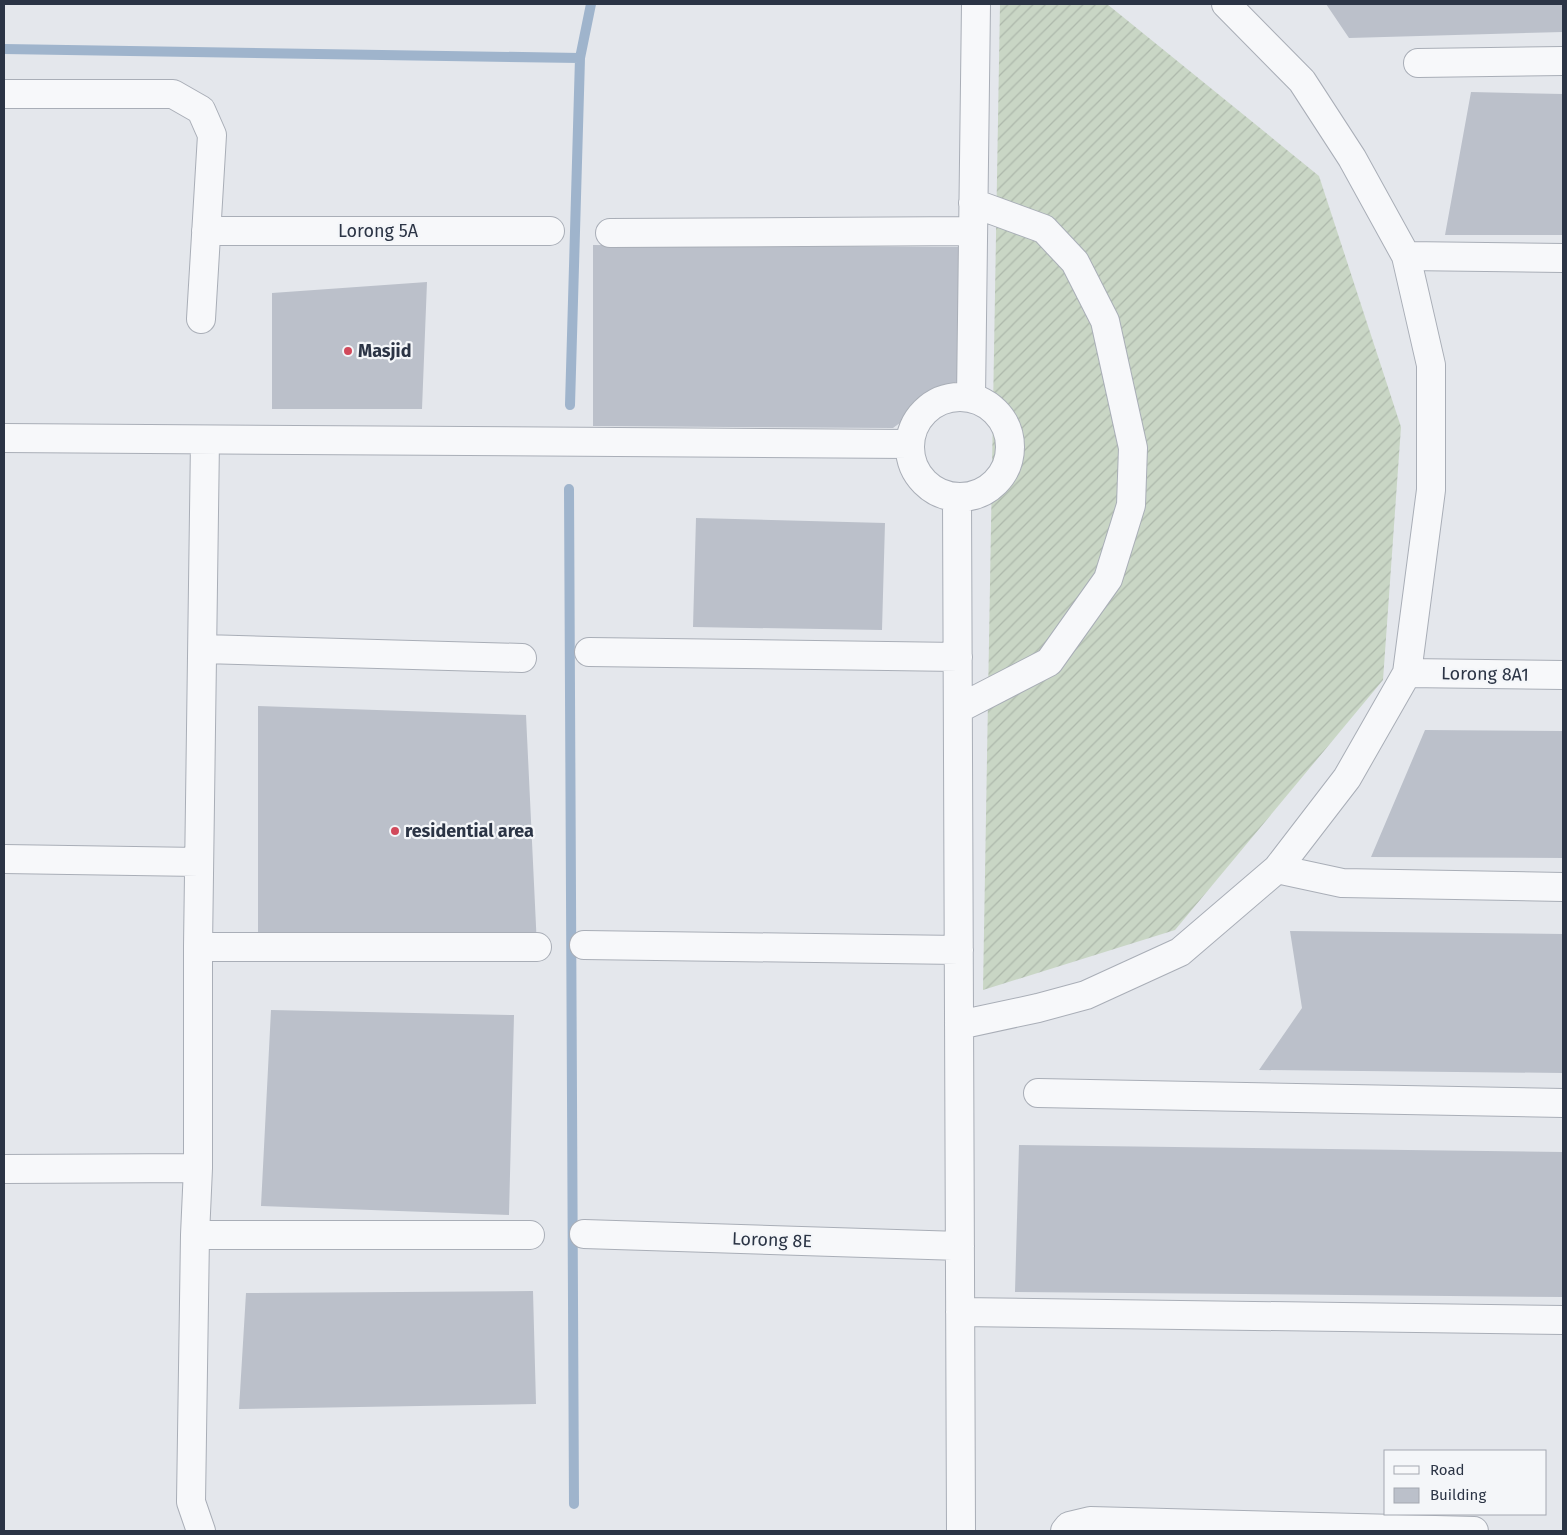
<svg xmlns="http://www.w3.org/2000/svg" width="1567" height="1535" font-family="'Fira Sans',sans-serif">
<style>
.garden{fill:url(#garden-furrows)}
.lines{fill:none;stroke-linecap:round;stroke-linejoin:round}
.stream{stroke:#9fb4cc;stroke-width:10}
.building{fill:#bbc0ca}
.street-casing{stroke:#a9aeb7;stroke-width:30}
.street{stroke:#f7f8fa;stroke-width:28}
.poi-dot{fill:#d1495b;stroke:#f4f6f9;stroke-width:2}
.labels{text-anchor:middle;dominant-baseline:central;stroke-width:4.5;stroke-linejoin:round;paint-order:stroke}
.street-label{font-size:18px;fill:#2b3445;stroke:#f4f6f9}
.poi-label{font-size:18px;font-weight:bold;fill:#2b3445;stroke:#f4f6f9;text-anchor:start}
</style>
<defs>
<pattern id="garden-furrows" width="10" height="10" patternUnits="userSpaceOnUse" patternTransform="scale(1.25)"><rect width="10" height="10" fill="#c9d6c5"/><path d="M-1 1l2-2M0 10L10 0M9 11l2-2" fill="none" stroke="#adb8ab"/></pattern>
</defs>
<rect width="100%" height="100%" fill="#e4e7ec"/>
<path class="garden" d="M1000,4H1107L1319,176L1401,427L1383,680L1175,930L983,990Z"/>
<g class="lines">
<path class="stream" d="M4,49L580,58
M570,405L580,58L591,4
M569,489L574,1504"/>
</g>
<path class="building" d="M1326,4H1563V32L1349,38Z
M1471,92L1563,94V235H1445Z
M593,245L958,247L963,377L893,428L593,426Z
M427,282L422,409H272V293Z
M696,518L885,523L882,630L693,627Z
M258,706L526,715L537,947H258Z
M1425,730L1563,731V858L1371,857Z
M1290,931L1563,934V1073L1259,1070L1302,1008Z
M271,1010L514,1015L509,1215L261,1206Z
M1019,1145L1563,1152V1297L1015,1292Z
M533,1291L536,1404L239,1409L246,1293Z"/>
<g class="lines">
<g class="street-casing">
<path id="street" d="M1418,63L1563,61
M4,94H173L201,110L212,135L201,319
M206,231H550
M610,233L973,231
M1406,256L1563,258
M910 447a50 50 0 1 1 100 0a50 50 0 1 1-100 0Z
M971,398L976,4
M4,438L909,444
M957,498L961,1531
M203,649L522,658
M589,652L958,657
M1407,673L1563,675
M958,709L1049,662L1108,579L1131,505L1133,448L1105,321L1075,262L1044,229L973,203
M4,859L199,862
M1277,869L1342,883L1563,887
M584,945L959,950
M198,947H537
M959,1025L1038,1008L1086,995L1180,952L1277,869L1347,778L1407,673L1431,490V365L1406,256L1352,158L1302,81L1226,4
M1038,1093L1563,1103
M4,1169L198,1168
M584,1234L960,1246
M195,1235H530
M960,1312L1563,1320
M201,1531L191,1502L195,1235L198,1168V947L205,440
M1065,1531L1069,1526L1090,1521L1474,1531"/>
</g>
<use href="#street" class="street"/>
</g>
<g class="poi-dot">
<circle cx="348" cy="351" r="5"/>
<circle cx="395" cy="831" r="5"/>
</g>
<g class="labels">
<g class="street-label">
<text x="378" y="231">Lorong 5A</text>
<text transform="translate(1485 674) rotate(1)">Lorong 8A1</text>
<text transform="translate(772 1240) rotate(2)">Lorong 8E</text>
</g>
<g class="poi-label">
<text x="358" y="351">Masjid</text>
<text x="405" y="831">residential area</text>
</g>
</g>
<rect width="1567" height="1535" fill="none" stroke="#2b3445" stroke-width="10"/>
<rect x="1384" y="1450" width="162" height="65" fill="#f4f6f9" stroke="#a4a8b1"/>
<rect x="1394" y="1466" width="25" height="8" fill="#f7f8fa" stroke="#a4a8b1"/>
<text x="1430" y="1475" font-size="15" fill="#2b3445">Road</text>
<rect x="1394" y="1488" width="25" height="15" fill="#bbc0ca" stroke="#a4a8b1"/>
<text x="1430" y="1500" font-size="15" fill="#2b3445">Building</text>
</svg>
